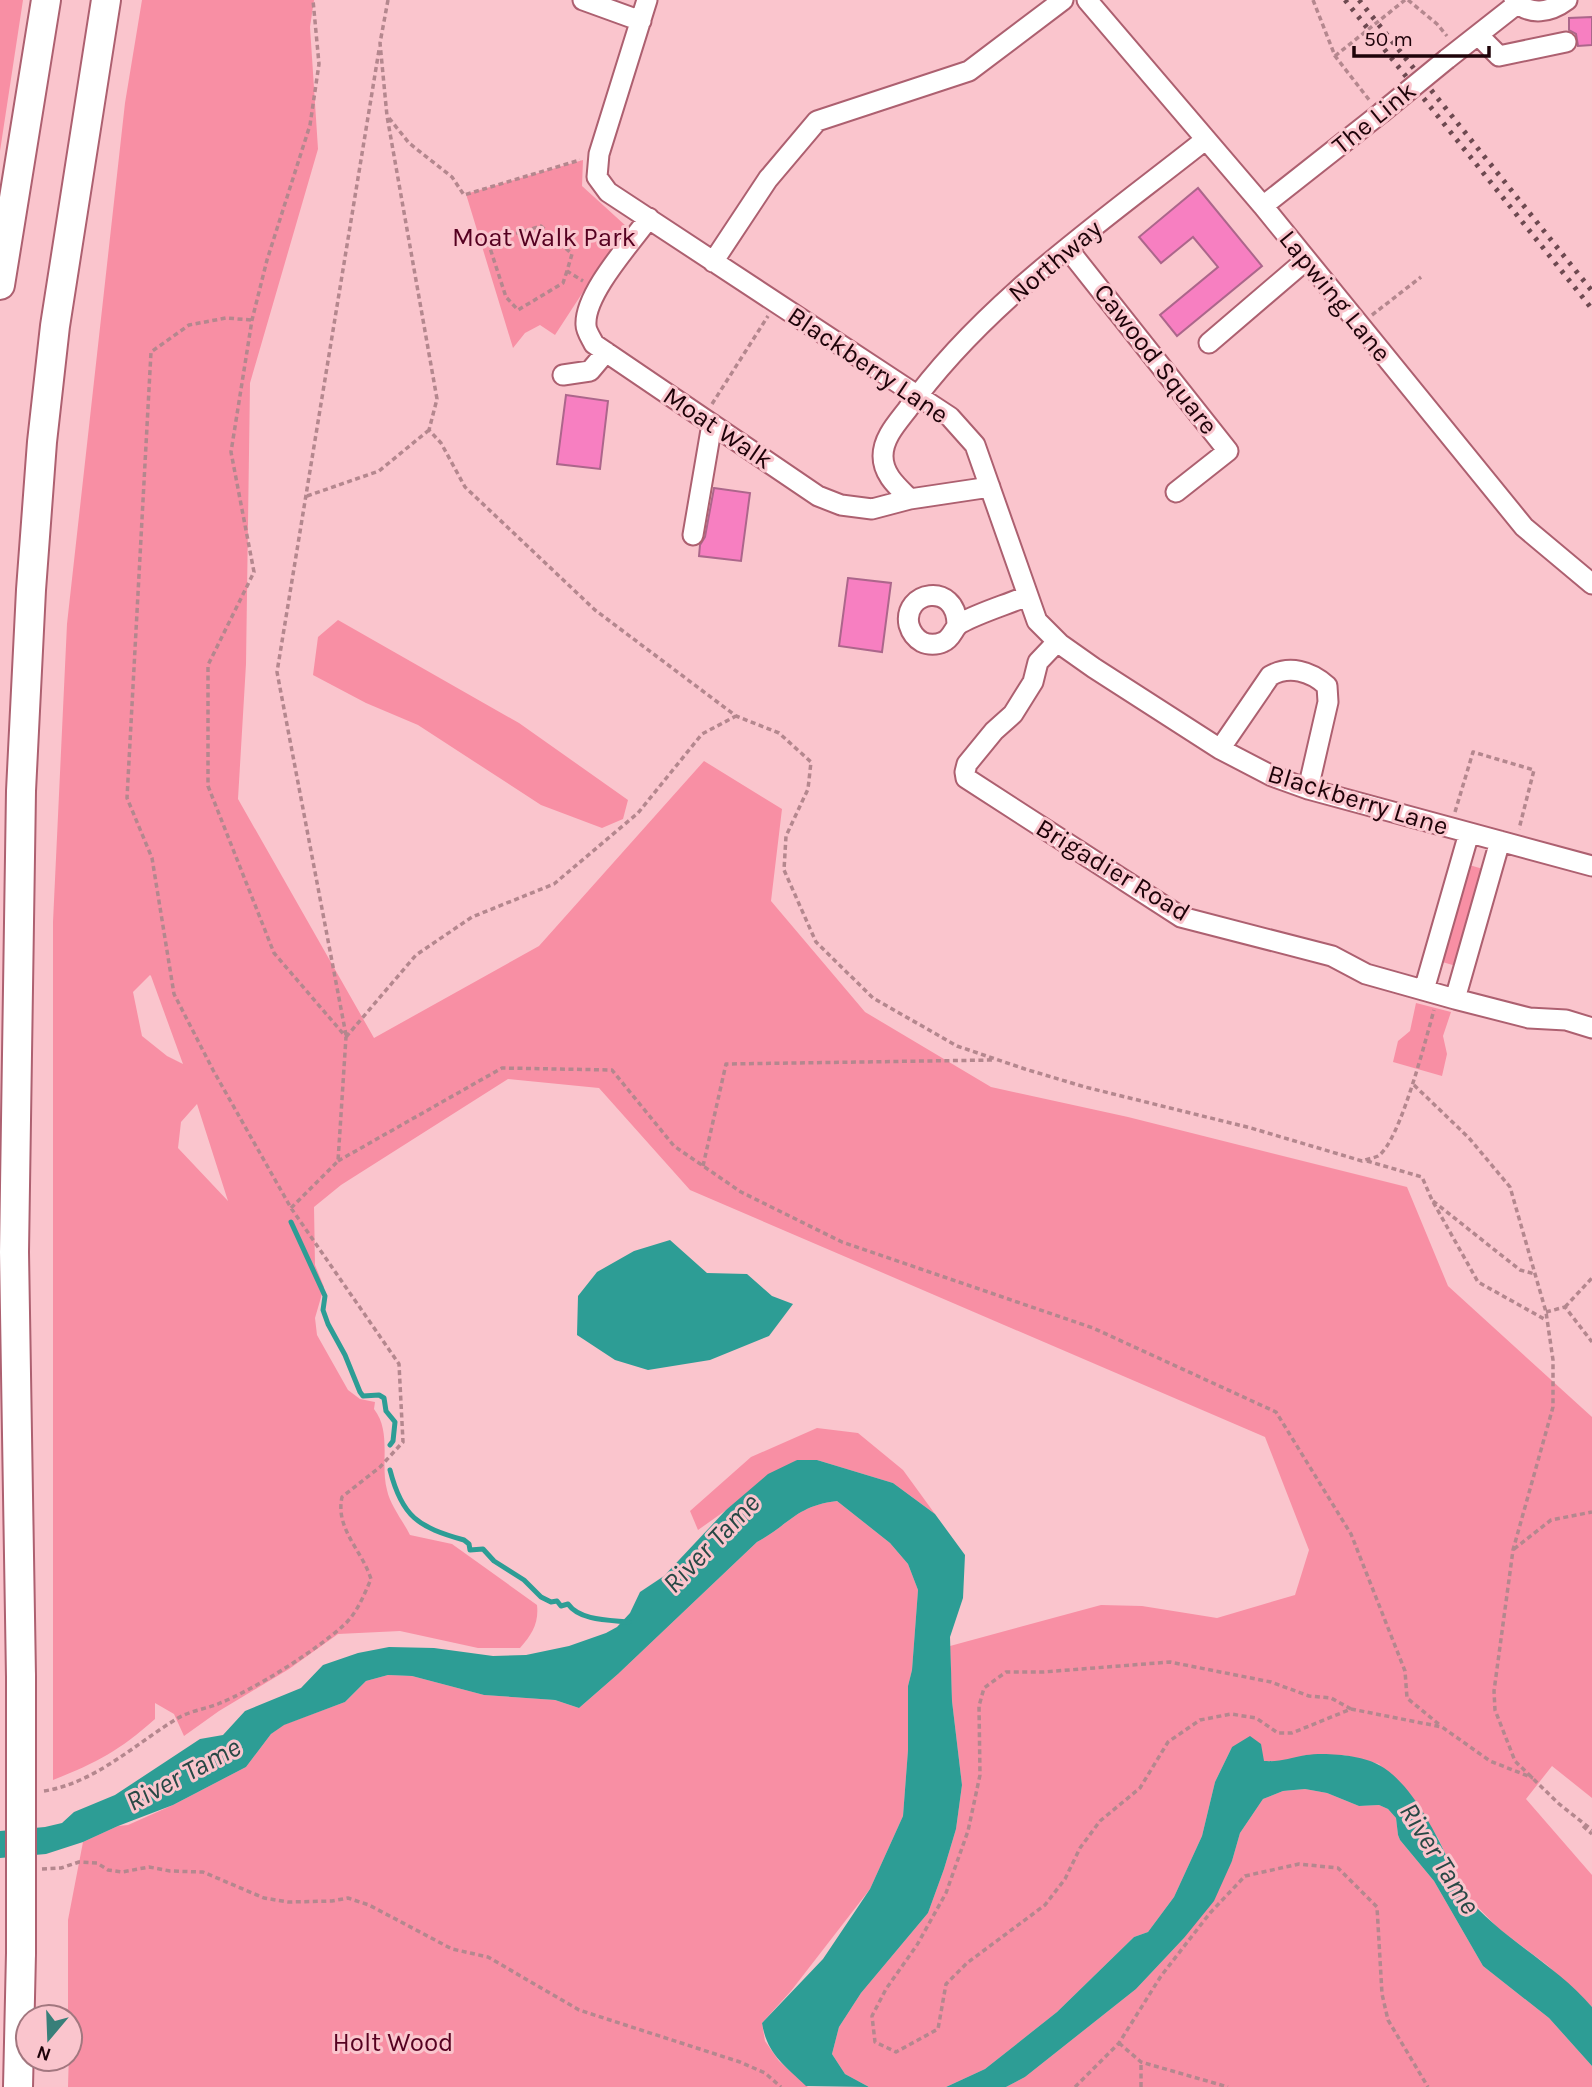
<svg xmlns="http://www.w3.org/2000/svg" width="1592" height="2087" font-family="Karla,sans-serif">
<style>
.green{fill:#f88fa4;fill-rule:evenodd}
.water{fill:#2d9d95}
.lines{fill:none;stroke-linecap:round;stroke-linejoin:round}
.stream{stroke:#2d9d95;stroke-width:5}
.building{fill:#f77fc1;stroke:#ac668b;stroke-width:2}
.minor-casing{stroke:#ad6070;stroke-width:23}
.highway-casing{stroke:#ad6070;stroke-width:32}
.path{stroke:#b4878e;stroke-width:3.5;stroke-dasharray:5 3.5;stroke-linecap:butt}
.minor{stroke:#fff;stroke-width:19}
.highway{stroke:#fff;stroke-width:28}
.rail{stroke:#6d4950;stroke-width:5;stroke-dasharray:3.5 7;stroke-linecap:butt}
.minor-bridge-casing{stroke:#ad6070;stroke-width:23;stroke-linecap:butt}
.highway-bridge-casing{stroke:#ad6070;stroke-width:32;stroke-linecap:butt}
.path-bridge{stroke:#b4878e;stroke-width:3.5;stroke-dasharray:5 3.5;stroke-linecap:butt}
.minor-bridge{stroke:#fff;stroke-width:19}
.highway-bridge{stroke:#fff;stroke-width:28}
.labels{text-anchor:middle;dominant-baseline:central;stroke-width:6;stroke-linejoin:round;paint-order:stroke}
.street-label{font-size:26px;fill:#1e0309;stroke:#fac5cd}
.park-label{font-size:26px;fill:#550020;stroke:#fac5cd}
.water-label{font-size:28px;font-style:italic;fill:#284845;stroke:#fac5cd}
</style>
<rect width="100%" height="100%" fill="#fac5cd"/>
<path class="green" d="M0,0H23L0,151Z
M142,0H314L310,27L318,149L250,383L246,664L238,799L374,1038L539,946L704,761L782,809L771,901L865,1012L991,1087L1128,1117L1407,1187L1448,1286L1592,1417V1798L1552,1766L1526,1799L1592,1875V2007L1547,1965L1499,1929L1463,1892L1438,1838L1379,1764L1344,1755H1306L1283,1762L1263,1761L1232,1747L1215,1782L1202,1836L1174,1897L1148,1932L1134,1937L1057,2012L985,2069L946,2087H869L845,2074L832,2054L839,2027L861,1993L928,1913L944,1869L956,1829L962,1785L952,1701L950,1646L1101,1605L1142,1606L1217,1618L1295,1595L1309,1550L1265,1437L690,1190L599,1088L508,1079L341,1185L314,1207L315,1265L324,1287L315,1318L317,1335L348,1390L360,1399L375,1402L374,1409C392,1432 380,1464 387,1490C390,1505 403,1521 410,1535L452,1544L537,1605C539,1623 532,1634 520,1648H478L400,1631L338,1634L289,1669L219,1711L184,1736L174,1714L155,1703V1719C119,1751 98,1762 53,1780V922L67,624L125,103ZM150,975L151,976L183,1064L167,1056L142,1036L133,992ZM197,1104L228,1201L178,1148L181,1122Z
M583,160L582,186L626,226L555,335L540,325L525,333L513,348L466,194Z
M338,620L519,723L628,800L623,819L602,828L541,805L418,725L366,703L313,675L318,637Z
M1466,864L1483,869L1456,966L1439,961Z
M1416,1003L1451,1012L1443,1036L1447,1054L1442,1076L1393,1062L1398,1041L1410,1031Z
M817,1428L858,1433L903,1470L935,1514L893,1483L817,1460H797L698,1530L690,1511L751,1457Z
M837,1501L890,1543L908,1564L918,1590L912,1670L908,1686V1750L903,1816L870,1889L791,1991L762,2023L765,2041L779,2061L808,2087H68L70,2017H68V1920L83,1842L118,1826L128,1825L173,1805L246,1767L271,1734L283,1725L345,1702L366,1681L388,1675L412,1676L484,1695L555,1700L579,1708L618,1674L757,1542C790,1524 796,1506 837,1501Z
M1305,1789L1327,1793L1359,1806L1379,1805L1388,1809L1396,1818L1398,1835L1400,1840L1434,1881L1483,1966L1549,2018L1592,2066V2087H1006L1025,2077L1136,1989L1184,1938L1232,1861L1240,1833L1263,1799L1283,1791Z"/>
<path class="water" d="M670,1240L707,1273L747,1274L772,1296L793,1304L769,1336L710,1360L648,1370L615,1360L577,1335L578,1296L597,1272L634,1251Z
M797,1460H817L893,1483L935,1514L965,1555L963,1598L950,1637L952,1701L962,1785L956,1829L944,1869L928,1913L861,1993L839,2027L832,2054L845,2074L869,2087L806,2086C784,2065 767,2054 762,2023L823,1959L870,1889L903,1816L908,1750V1686L912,1670L918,1590L908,1564L890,1543L837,1501C796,1506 790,1524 757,1542L618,1674L579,1708L555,1700L484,1695L412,1676L388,1675L366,1681L345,1702L284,1725L271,1734L246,1767L173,1805L118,1826L83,1842L46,1854L0,1858V1831L45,1827L62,1823L74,1812L115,1795L200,1739L223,1735L245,1711L301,1688L323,1665L358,1653L389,1647L434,1648L493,1656L526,1655L569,1646L606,1633L617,1627L630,1613L640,1592L664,1576L726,1510L768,1474Z
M1250,1736L1261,1744L1264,1761C1281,1762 1290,1758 1306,1755C1324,1752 1363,1755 1379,1765C1410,1782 1433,1828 1448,1859C1453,1870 1457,1883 1464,1893C1499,1938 1555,1963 1592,2007V2066L1549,2018L1483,1966L1434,1881L1400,1840L1398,1835L1396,1818L1388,1809L1379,1805L1359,1806L1327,1793L1305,1789L1283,1791L1263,1799L1240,1833L1232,1861L1214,1901L1184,1938L1136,1989L1025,2077L1006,2087H946L985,2069L1057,2012L1134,1937L1148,1932L1174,1897L1202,1836L1215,1782L1232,1747Z"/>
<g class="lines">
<path class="stream" d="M291,1222L325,1296L323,1310L328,1324L345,1355L360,1392L363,1396L379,1395L384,1398L386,1411L395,1422L393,1441L390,1445
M390,1470C402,1517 418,1527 464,1540L469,1544L470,1550L483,1549L494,1561L524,1580L541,1597L551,1602L557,1601L561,1606L568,1604C580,1621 610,1620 629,1622"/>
</g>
<path class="building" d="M1592,17V45L1578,46L1576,34L1569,30V18Z
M1198,188L1262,266L1177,336L1160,315L1218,267L1193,237L1161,263L1139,237Z
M566,395L608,401L600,469L557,464Z
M714,488L750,493L741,561L699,556L700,545L705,537Z
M848,578L891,583L882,652L839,646Z"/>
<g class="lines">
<g class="minor-casing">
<path id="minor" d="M583,0L641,21
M647,0L599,154L597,177L608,192L950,417L975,445L1037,621L1060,644L1094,668L1220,749L1272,776L1308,789L1592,866
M1087,0L1263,206L1524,527L1592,584
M1514,0C1530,17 1551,12 1567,0
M1478,35L1499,56L1566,42
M1447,59L1517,4
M1263,206L1381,113
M649,218C631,243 584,294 586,325C586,331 591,338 594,344L818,496L841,505L872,509L910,499L990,487
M1068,249L1228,451L1176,492
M713,262L768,179L817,121L969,71L1063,0
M1209,343L1306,260
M563,375L590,371L606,352
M910,499C898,487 883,475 883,456C883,438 897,423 907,410C983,303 1103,221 1205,140
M693,535L712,424
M957,624C956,581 902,591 909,625C911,632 915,638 922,642C928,645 937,645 943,642C953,638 953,627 961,623C981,612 1006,605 1027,596
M1057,642L1038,662L1033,682L1013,714L994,731L967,764L965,772L966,778L1181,917L1332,956L1366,974L1455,999L1529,1018L1566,1020L1592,1028
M1220,749L1270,676C1289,665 1311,671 1327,686L1328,702L1308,789
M1424,990L1469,833
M1455,999L1500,841"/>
</g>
<g class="highway-casing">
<path id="highway" d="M0,285L46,0
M21,1677L14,1252L21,791L31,590L42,442L55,326L106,0
M18,2087L21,1953"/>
</g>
<path class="path" d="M388,0L380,43L387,116L437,399L429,430L441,443L465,487L595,610L736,716L779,733L811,762L808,789L786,836L784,870L816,942L873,998L957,1046L1025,1069L1085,1087L1251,1128L1362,1161C1367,1159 1374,1158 1378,1156C1400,1142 1426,1038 1434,1010
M1313,0L1335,56L1370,101
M1408,0L1437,24L1447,36
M389,118L409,143L452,177L464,195L580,160
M567,271L563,283L518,310L506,297L488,242L541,226L572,254L567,271L583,281
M1372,315L1421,277
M712,404L768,316
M307,496L379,471L429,430
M1455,812L1473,752L1534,770L1519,829
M346,1035L277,672L379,50
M346,1037L416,955L472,917L554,884L638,813L702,734L736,716
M1414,1085L1469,1138L1510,1187L1546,1312L1553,1360V1407L1513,1550L1494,1691L1495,1710L1515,1761L1558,1803L1592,1830
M338,1161L502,1068L612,1070L674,1146L741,1192L842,1242L1093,1328L1276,1412L1351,1534L1405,1671L1407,1698L1441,1726
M1367,1161L1422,1177L1432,1200L1478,1282L1546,1320
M703,1166L726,1064L994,1060
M1433,1201L1520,1270L1535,1274
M291,1208L338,1161L346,1037L274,953L208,786V665L254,572L231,452L252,320L267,260L310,125L319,64L313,0
M1565,1307L1592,1278
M1546,1312L1565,1307L1592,1342
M1514,1549L1551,1520L1592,1512
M1351,1709L1331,1698L1309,1696L1271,1682L1170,1662L1043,1672H1006L984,1688L979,1706L980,1775L968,1831L946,1893L917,1945L886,1989L872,2016L875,2042L896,2052L938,2029L946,1984L967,1963L1045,1905L1065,1879L1080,1848L1100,1821L1140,1788L1168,1742L1200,1720L1231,1714L1256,1718L1278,1733H1292L1351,1709L1442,1727L1490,1761L1533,1778
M44,1791C95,1783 135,1744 178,1718C190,1711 205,1709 218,1704C255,1689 314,1652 344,1625C357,1613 364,1595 371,1579C362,1550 335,1529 342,1497L380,1467L403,1442L399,1364L291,1208L213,1070L174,994L152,858L127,798L151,352L189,325L226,318L252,320
M1583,1826L1592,1834
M42,1869L61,1868L79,1862L97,1863L108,1870L122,1872L149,1867L170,1871L203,1872L264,1898L288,1902L332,1901L348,1898L369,1905L452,1949L488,1957L579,2010L740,2062L765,2073L781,2087
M1119,2043L1141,2062L1228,2087
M1075,2087L1119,2043L1161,1976L1210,1913L1245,1876L1299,1864L1338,1868L1377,1907L1382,1994L1388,2020L1428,2087
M1141,2087V2062"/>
<use href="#minor" class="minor"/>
<use href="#highway" class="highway"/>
<path class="rail" d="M1345,0L1592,309
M1359,0L1592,291"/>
<g class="minor-bridge-casing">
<path id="minor-bridge" d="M1381,113L1447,59"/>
</g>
<g class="highway-bridge-casing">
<path id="highway-bridge" d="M21,1677V1953"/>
</g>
<path class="path-bridge" d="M1335,56L1405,0"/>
<use href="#minor-bridge" class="minor-bridge"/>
<use href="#highway-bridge" class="highway-bridge"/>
</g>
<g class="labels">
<g class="street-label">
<text transform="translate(1374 118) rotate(-39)">The Link</text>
<text transform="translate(1055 261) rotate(-40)">Northway</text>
<text transform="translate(1335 296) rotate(51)">Lapwing Lane</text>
<text transform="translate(1156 359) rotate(52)">Cawood Square</text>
<text transform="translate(868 365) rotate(34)">Blackberry Lane</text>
<text transform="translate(718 428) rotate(34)">Moat Walk</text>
<text transform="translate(1358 800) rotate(17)">Blackberry Lane</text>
<text transform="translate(1113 870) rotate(31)">Brigadier Road</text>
</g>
<g class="park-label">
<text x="544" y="237">Moat Walk Park</text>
<text x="393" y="2042">Holt Wood</text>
</g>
<g class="water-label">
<text transform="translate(711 1543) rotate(-46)">River Tame</text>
<text transform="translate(183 1774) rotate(-28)">River Tame</text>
<text transform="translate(1440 1858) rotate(58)">River Tame</text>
</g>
</g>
<g transform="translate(49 2038) rotate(199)"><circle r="33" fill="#fac5cd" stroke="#a2777f" stroke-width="2"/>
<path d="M0-5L12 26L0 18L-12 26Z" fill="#387f79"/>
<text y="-10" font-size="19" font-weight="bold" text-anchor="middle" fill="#1e0309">N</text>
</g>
<path d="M1354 46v10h135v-10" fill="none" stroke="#1e0309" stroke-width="3.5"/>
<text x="1364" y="46" font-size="21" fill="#1e0309" stroke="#fac5cd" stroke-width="5" paint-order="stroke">50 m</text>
</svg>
